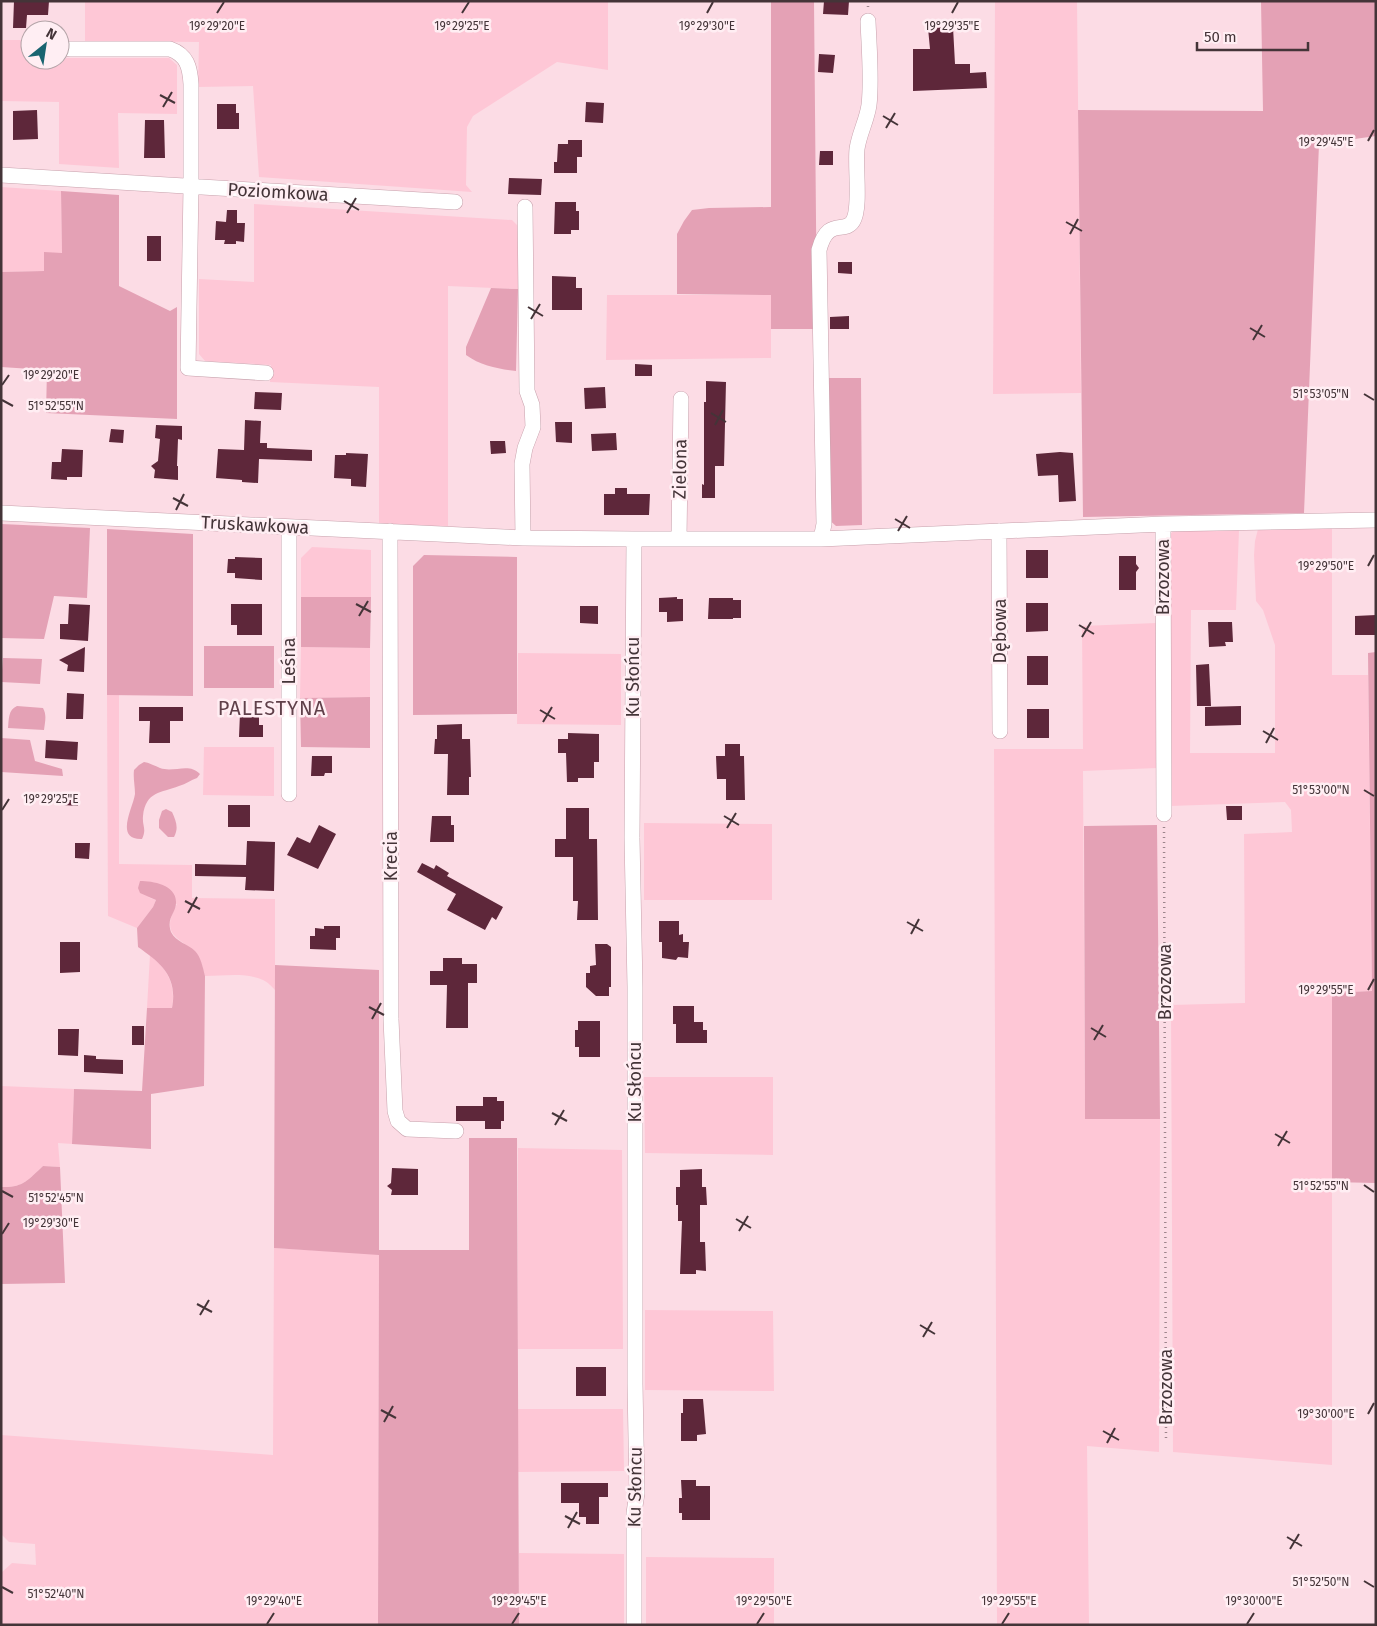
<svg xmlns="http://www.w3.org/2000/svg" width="1377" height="1626" font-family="'Fira Sans',sans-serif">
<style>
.green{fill:#fec7d6}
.forest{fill:#e4a1b5}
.building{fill:#5e273a}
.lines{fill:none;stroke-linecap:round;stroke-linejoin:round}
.minor-casing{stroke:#c7a1ac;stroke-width:16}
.path{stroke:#9d858c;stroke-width:2.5;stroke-dasharray:1 4;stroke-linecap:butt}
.minor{stroke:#fff;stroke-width:15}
.ticks{fill:none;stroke:#443438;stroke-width:2}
.labels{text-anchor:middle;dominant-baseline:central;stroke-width:5;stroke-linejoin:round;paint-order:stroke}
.street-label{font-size:18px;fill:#443438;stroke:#ffeef3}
.quarter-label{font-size:20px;letter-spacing:1px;fill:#60404a;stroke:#ffeef3}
.ticks-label{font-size:12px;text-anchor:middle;fill:#443438;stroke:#ffeef3;stroke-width:5;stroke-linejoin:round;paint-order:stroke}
</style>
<rect width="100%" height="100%" fill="#fcdce5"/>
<path class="green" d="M85,1H608V70L557,62L473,116L467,127L466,185L472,192L259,177L253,86L198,87L199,42L85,41Z
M995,1H1077L1081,393L993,394Z
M1,40H30V60H41V65H59L66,58H169L177,65V114L118,113L119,168L59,164V102L1,101Z
M1,187L61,191L62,253L44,271L1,272Z
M254,204L512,220L519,227L518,289L448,286V526L379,525V387L270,382L271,365L205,361L199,354V279L254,282Z
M607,295H771V358L606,360Z
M1332,527V675H1368L1372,991L1332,993V1465L1173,1452L1171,1005L1245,1003L1244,834L1292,832L1291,810L1285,802L1170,806L1168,537L1174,530H1239L1236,610H1191L1190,753H1275V645L1263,610L1256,601L1254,555L1255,541L1258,529Z
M312,547L371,550V597H301V558Z
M1156,623L1157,768L1083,771L1085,1119H1160L1159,1452L1087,1446L1089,1625H997L994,749H1083L1082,626Z
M301,647L370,648V697L300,698Z
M518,653L621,654V725L517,724Z
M107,695H119V864L192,865V898L275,899V990C272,987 268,982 263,980C246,972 223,976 205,976C203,972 203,965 200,961C188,936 156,942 177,904L147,897L156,900L153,907L137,928L108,916Z
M204,747H274V796L203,795Z
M644,823L772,824V900H644Z
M150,955C168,970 176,984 172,1009L147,1008Z
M644,1077H773V1155L645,1153Z
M1,1086L74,1089L72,1144L58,1143L60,1167L43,1166C28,1180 23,1188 1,1187Z
M518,1148L622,1150L623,1349H518Z
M274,1248L379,1254L378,1625H1V1573L12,1563L36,1565L35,1544L9,1542L1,1534V1435L273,1455Z
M645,1310L773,1311L774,1391L645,1390Z
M518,1409H623L624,1471L518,1472Z
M519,1553L624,1554V1625H519Z
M646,1557L774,1558V1625H646Z"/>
<path class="forest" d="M771,1H814L817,329H771V295L677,294V234L684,221L692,210L709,208L771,207Z
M1261,1H1376V136L1319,144L1304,513L1083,517L1078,110L1263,111Z
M61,191L119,195V286L170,311L177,307V419L46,413L47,370L1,367V272L44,271V252L62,253Z
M491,288L518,289L516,371C499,369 481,366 466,355V347Z
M826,378H861L862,525L836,526L827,518Z
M1,524L90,528L87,598L54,596L44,639L1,638Z
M107,529L193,534V696L107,695Z
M424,555L517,557V714L413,715V566Z
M301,597H371L370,648L301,647Z
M204,646H274V688H204Z
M1376,652V1183L1332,1182V993L1372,991L1368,653Z
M3,658L42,659L40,684L1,682Z
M370,697V748L301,747L300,698Z
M17,706L43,708C47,715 45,722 44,730L8,728C9,719 8,710 17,706Z
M1,738L30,740L35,761L62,769L63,776L1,772Z
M144,762C150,763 155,766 160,768C174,773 189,762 200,774L197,778C191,780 186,784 179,786C161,793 146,791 143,816C142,826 147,829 142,839C114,840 133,808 135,794C135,786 133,778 134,770L139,765Z
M166,809L172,812C176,821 179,828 174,837H168L159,828V820L162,811Z
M1157,825L1160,1119H1085L1084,826Z
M140,881C153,881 177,885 176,903C176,913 166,918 171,932C176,942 188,944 195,951C201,957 203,968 205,976L204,1086L151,1094V1149L72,1144L74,1089L142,1091L147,1008H172C178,977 161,963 138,947L137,928L153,907L156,900L140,893L138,888Z
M275,965L379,970V1250H469V1138H517L519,1625H378L379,1255L274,1248Z
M43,1166L60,1167L65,1283L1,1284V1187C23,1188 28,1180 43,1166Z"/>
<path class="building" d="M14,1H49L48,15H27L26,28H13Z
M824,1H849L848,15L823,14Z
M953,27L955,64H970V73L986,72L987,88L913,91V49H930L928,28Z
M819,54L835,55L833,73L818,72Z
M586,102L604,103L603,123L585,122Z
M217,104H236V113H239V129H217Z
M37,110L38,139L13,140V111Z
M145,120H164L165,158H144Z
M568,140H582V157H577V173H554V162H557L558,144H568Z
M820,151H833V165H819Z
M509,178L542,179L541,195L508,194Z
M555,202H576V211H579V230H571V234H554Z
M227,210H237V223H245L244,242L236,241V244H224L225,240H215L216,221L226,222Z
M147,236H161V261H147Z
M838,262H852V274L838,273Z
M552,276L576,277V288H582V310H552Z
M849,316V329H830V317Z
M635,364L652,365V376H635Z
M706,381L726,382L724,466H715V498H702V484L704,485V402H706Z
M605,387L606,408L585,409L584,388Z
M255,392L282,393L281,410L254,409Z
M245,420L261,421L260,443H267V448L312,450V461L259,459L258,483L242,482V480L216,478L218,449L244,450Z
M555,422H572V443L556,442Z
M156,425L182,426V440L178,439L177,466H178V480L154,478L155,470L151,466L158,461L160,439L155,438Z
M111,429L124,430L123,443L109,442Z
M616,433L617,450L592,451L591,434Z
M490,441H505L506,453L491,454Z
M62,449L83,450L82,477H67V480L51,479L52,462H61Z
M1060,452L1073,453L1076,501L1059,502L1058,475L1038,476L1036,454Z
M346,453L368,454L366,487L351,486V479L334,478L335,455H346Z
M615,488H627V494H650L649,515H604V494H615Z
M1026,550H1048V578H1026Z
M1119,556H1136V564L1139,568L1136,572V590H1119Z
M235,557L262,558V580L235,578V573H227L228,559H235Z
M677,597V599H683V621L667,622V612H659V598Z
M709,598H733V600H741V618H733V619H708Z
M1026,603H1048V631L1026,632Z
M69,604L90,605L88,641L60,639V624H68Z
M231,604H262V635H237V625H231Z
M580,606H598V624L580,623Z
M1376,615V635H1355V616Z
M1208,622H1232L1233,642H1225L1226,646L1209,647Z
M85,647L84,672L67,671L68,665L59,660Z
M1027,656H1048V685H1027Z
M1209,664L1211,706H1197L1196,665Z
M67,693L84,694L83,719H66Z
M1241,706V725L1205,726V707Z
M139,707H183V721H170V743H149L150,721H139Z
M1027,709H1049V738H1027Z
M240,713H259V725H263V737H239Z
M462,724V739H470L471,777H469V795H447L448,754H434L435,739H437V725Z
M568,733L599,734V762H594V778H578V782H567L566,753H558V739H568Z
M46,740L78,742L77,760L45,758Z
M725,744H740V756H744L745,800H726V779H717L716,756H725Z
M312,756H332V773H325L324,776H311Z
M63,792L79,793L78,806L63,805Z
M228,805H250V827H228Z
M1226,806H1242V820H1227Z
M566,808H589V839H597L598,920H577L578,901H573V857H555V839H566Z
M432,816H451V825H454V842H430Z
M319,825L336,834L318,869L287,855L297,837L310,843Z
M247,841L275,842L274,891L245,890L246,877L195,876V864L246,865Z
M75,843H90L89,859L75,858Z
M422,863L434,869L436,865L449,873L447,876L503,907L496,920L492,917L485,930L447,910L456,894L417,872Z
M659,921H679V935L683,934V942H689L688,958L678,957L676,960L662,958V942H659Z
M324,926H340V938H336V950L310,949V936H315V928L324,929Z
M60,942H80V972L60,973Z
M595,944H607L611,947V987H609V996H596L586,987V973H590V966L596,965Z
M443,958H462V964H477V983H468V1028H446L447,985H430V971H443Z
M673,1006H694V1022H703V1030H707V1043H676V1024H673Z
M578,1021H600V1057H579V1047H575V1030H578Z
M132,1026H144V1045H132Z
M58,1029H79L78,1056L58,1055Z
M84,1055L96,1056V1059L123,1060V1074L84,1072Z
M483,1097H497V1101H504V1121H501V1129H485V1121H456V1106H483Z
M392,1168L418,1169V1195H391L392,1190L387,1186L391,1183Z
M702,1169V1187H706L707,1205H700V1242H705L706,1271L696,1270V1274H680L682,1221H678V1205H676V1187H680V1170Z
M576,1367H606V1396H576Z
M683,1399H703L706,1434L697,1435V1441H681V1413H683Z
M681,1480H696V1486H710V1520H682V1513H679V1498H682Z
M561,1483H608V1497H599V1524H586V1517H579V1503H561Z"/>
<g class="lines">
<g class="minor-casing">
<path id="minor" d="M70,49H170C187,55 190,67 191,84V187L188,368L266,373
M1,175L455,202
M1,513L523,538L634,539H821L1163,524L1376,520
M1163,524L1164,814
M289,527V794
M390,531L391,1019L395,1111L398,1121L407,1129L456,1131
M999,531L1000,731
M523,538L522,464L525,448L533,427L532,405L527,391L525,207
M679,539L681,399
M821,539L824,524L819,250C828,216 844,235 853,221C861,208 855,167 857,149C859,134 867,120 869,105C872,80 869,47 868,21
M634,1625V1513L637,1493L635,1384V987L632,838L634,539"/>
</g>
<path class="path" d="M868,1V7
M1164,827L1166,1441"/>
<use href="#minor" class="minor"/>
</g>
<path class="ticks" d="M217,13L224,2M462,13L469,2M707,13L713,2M952,13L958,2M160,95L175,103M163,107L172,92M883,116L898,125M886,128L895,113M1368,141L1374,130M344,201L359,210M347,213L356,198M1066,222L1082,231M1070,234L1078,219M528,307L543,316M531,319L540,304M1250,328L1265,337M1253,340L1262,325M2,385L9,375M1364,394L1374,400M2,400L13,406M711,413L726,422M715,425L723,410M173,498L188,506M176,510L184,494M895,519L910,528M898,531L907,516M1368,566L1374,555M356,604L371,612M359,616L368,601M1079,625L1094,634M1082,637L1091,622M540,710L555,719M543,722L552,707M1263,731L1278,740M1266,743L1274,728M1364,790L1374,796M2,810L9,799M724,816L739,825M727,828L736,813M185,901L200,909M188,913L197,897M907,922L923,931M911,934L919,919M1368,990L1374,979M369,1007L384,1015M372,1019L381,1003M1091,1028L1106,1037M1094,1040L1103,1025M552,1113L567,1121M555,1125L564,1110M1275,1134L1290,1143M1278,1146L1287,1131M1364,1185L1374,1192M2,1191L13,1197M736,1219L751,1228M739,1231L748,1216M2,1234L9,1223M197,1304L212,1312M200,1315L209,1300M920,1325L935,1334M923,1337L932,1322M381,1410L396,1418M1368,1414L1374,1403M384,1422L393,1406M1103,1431L1119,1440M1107,1443L1115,1428M565,1516L580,1524M568,1528L577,1512M1287,1537L1302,1546M1290,1549L1299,1534M1364,1581L1374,1587M2,1587L13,1593M267,1624L274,1613M512,1624L519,1613M757,1624L764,1613M1002,1624L1009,1613M1247,1624L1254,1613"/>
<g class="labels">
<g class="street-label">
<text transform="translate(278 192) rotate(3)">Poziomkowa</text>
<text transform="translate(680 469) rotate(-89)">Zielona</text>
<text transform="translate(255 525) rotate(3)">Truskawkowa</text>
<text transform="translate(1163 577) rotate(-90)">Brzozowa</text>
<text transform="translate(1000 631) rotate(-90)">Dębowa</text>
<text transform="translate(289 661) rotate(-90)">Leśna</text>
<text transform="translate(633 677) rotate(-90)">Ku Słońcu</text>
<text transform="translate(391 856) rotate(-90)">Krecia</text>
<text transform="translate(1165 982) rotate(-90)">Brzozowa</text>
<text transform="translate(635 1082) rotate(-90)">Ku Słońcu</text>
<text transform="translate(1166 1387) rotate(-90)">Brzozowa</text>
<text transform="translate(635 1487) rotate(-89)">Ku Słońcu</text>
</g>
<g class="quarter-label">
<text x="272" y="708">PALESTYNA</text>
</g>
</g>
<g class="ticks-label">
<text x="462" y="30">19°29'25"E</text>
<text x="217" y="30">19°29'20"E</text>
<text x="707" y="30">19°29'30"E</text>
<text x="952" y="30">19°29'35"E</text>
<text x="1326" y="146">19°29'45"E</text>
<text x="51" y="379">19°29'20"E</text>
<text x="1321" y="398">51°53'05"N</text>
<text x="56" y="410">51°52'55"N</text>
<text x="1326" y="570">19°29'50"E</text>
<text x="1321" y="794">51°53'00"N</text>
<text x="51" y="803">19°29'25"E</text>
<text x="1326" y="994">19°29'55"E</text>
<text x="1321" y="1190">51°52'55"N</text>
<text x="56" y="1202">51°52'45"N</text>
<text x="51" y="1227">19°29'30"E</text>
<text x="1326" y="1418">19°30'00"E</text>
<text x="1321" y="1586">51°52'50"N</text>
<text x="56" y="1598">51°52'40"N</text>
<text x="274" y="1605">19°29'40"E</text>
<text x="519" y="1605">19°29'45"E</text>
<text x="764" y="1605">19°29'50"E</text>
<text x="1009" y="1605">19°29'55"E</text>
<text x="1254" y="1605">19°30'00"E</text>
</g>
<rect width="1377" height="1626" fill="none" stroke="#443438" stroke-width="5"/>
<g transform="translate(45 45) rotate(30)"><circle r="24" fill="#ffeef3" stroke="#b4a4a8"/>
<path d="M0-4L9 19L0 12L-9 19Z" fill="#196470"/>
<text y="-8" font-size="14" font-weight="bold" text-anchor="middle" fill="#443438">N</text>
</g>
<path d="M1197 42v8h111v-8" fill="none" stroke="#443438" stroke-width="2.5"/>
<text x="1204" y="42" font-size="15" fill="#443438" stroke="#ffeef3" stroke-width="4" paint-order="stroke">50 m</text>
</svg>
